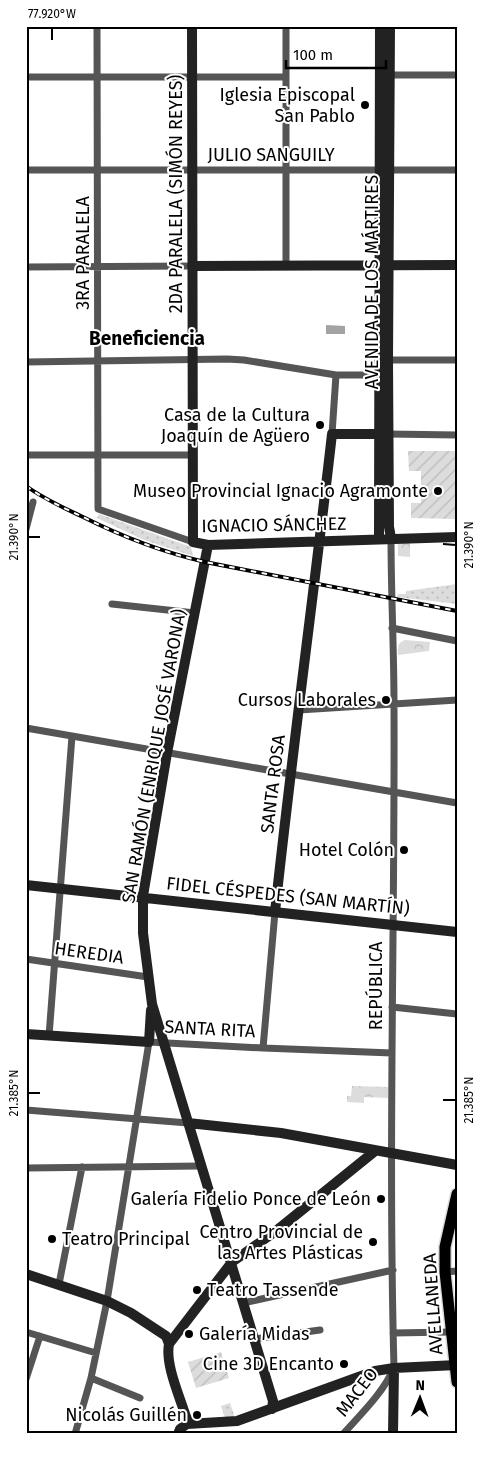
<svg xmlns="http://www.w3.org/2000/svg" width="483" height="1460" font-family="'Fira Sans',sans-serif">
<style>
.grass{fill:url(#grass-dots)}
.park{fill:url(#park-crowns)}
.garden{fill:url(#garden-furrows)}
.water{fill:#a3a3a3}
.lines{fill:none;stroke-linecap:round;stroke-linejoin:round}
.primary-casing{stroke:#dbdbdb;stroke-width:14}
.street{stroke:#555;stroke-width:7}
.secondary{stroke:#222;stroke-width:10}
.primary{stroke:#000;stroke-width:11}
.rail-casing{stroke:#000;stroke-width:4}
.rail{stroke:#fff;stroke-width:2;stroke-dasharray:5.5;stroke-linecap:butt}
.ticks{fill:none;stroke:#000;stroke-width:2}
.poi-dot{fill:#000;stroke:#fff;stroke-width:2}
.labels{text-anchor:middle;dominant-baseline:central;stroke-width:4;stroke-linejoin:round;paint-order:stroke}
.poi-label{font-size:18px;fill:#000;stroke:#fff;text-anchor:end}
.street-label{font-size:18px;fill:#000;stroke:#fff}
.neighbourhood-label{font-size:19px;font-weight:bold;fill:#000;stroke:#fff}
.neatline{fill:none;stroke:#000;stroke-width:2}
.ticks-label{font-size:12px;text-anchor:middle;fill:#000}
</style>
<defs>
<pattern id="grass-dots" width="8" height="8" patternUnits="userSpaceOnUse" patternTransform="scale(1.25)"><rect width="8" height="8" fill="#dcdcdc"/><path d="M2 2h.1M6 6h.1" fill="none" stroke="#bbb" stroke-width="1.8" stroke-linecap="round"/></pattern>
<pattern id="park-crowns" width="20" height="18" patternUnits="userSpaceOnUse" patternTransform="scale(1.25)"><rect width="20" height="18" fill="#dcdcdc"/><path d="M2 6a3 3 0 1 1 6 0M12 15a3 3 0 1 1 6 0" fill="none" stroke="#bbb"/></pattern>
<pattern id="garden-furrows" width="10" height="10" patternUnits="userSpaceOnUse" patternTransform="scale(1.25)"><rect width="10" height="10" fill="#dcdcdc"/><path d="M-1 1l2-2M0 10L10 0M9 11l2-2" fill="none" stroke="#bbb"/></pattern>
</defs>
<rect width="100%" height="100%" fill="#fff"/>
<path class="grass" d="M99,514L191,547L193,556L144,540L97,518Z
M457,584V604L397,597L398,594H406V591Z
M230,1403L235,1418H225L221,1406Z"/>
<path class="park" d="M398,543H410V557L398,556Z
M405,640L430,642L429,651L398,655C398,647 397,643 405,640Z
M352,1086L388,1087V1098L364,1097V1103L347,1102V1096H351Z"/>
<path class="garden" d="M408,451H457V511H455V519L411,518V503H421V471H409Z
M221,1352L229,1378L196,1388L188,1362Z"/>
<path class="water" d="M326,325L345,326V334H326Z"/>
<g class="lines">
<g class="primary-casing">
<path id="primary" d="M457,1194L445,1247V1272L457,1382"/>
</g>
<path class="street" d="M97,26L98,509L193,542
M286,26V265
M386,75H457
M26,77H286
M26,170H457
M26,267L192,266
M385,360H457
M26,362L227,359L244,360L336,375H379
M332,434L336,375
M388,434L457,435
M26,455H193
M26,529L33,502
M112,604L195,613
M392,628L457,641
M299,710L457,700
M26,728L457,803
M26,959L148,977
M392,1007L457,1014
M49,1036L72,736
M263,1048L275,912
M26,1110L188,1123
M26,1168L201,1166
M445,1272L457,1271
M59,1284L82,1167
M243,1303L393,1270
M26,1332L96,1353
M393,1333L451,1332
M254,1339L320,1330
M91,1378L140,1398
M26,1379L40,1336
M75,1434L91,1378L107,1301L149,1042L263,1048L392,1053
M343,1434C361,1414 383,1393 394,1368C388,1147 395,926 394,705C394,649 391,594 391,538"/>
<path class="secondary" d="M192,26L193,542L208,545L457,537
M390,26L388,360L389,527L391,538
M192,266L457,265
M379,539L380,26
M208,545L167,753L143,896V933L152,1004L273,1401L272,1409
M26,885L457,932
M275,912C292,752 314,593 332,434H388
M26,1034L149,1042L151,1010
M188,1123L281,1133L457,1165
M26,1274L107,1301L131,1313L166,1336L169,1344
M191,1423L186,1417C180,1397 165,1365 169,1344L232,1262L276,1231L375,1151
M178,1434L180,1429L187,1424L237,1421L375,1371L394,1368L457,1365
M393,1434L394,1368"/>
<use href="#primary" class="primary"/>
<g class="rail-casing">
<path id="rail" d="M26,486C44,499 64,508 83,517C123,537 162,552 205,562L457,611"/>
</g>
<use href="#rail" class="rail"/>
</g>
<path class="ticks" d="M52,40V28M28,537H40M443,544L456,545M28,1093H40M443,1100H456"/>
<g class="poi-dot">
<circle cx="365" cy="105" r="5"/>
<circle cx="320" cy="425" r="5"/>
<circle cx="438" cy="491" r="5"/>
<circle cx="386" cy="700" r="5"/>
<circle cx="404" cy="850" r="5"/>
<circle cx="381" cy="1199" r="5"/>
<circle cx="52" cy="1239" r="5"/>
<circle cx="373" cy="1242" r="5"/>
<circle cx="197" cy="1290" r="5"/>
<circle cx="189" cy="1334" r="5"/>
<circle cx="344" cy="1364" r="5"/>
<circle cx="197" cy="1415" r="5"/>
</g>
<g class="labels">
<g class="poi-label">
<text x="355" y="95">Iglesia Episcopal<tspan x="355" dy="21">San Pablo</tspan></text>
<text x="310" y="415">Casa de la Cultura<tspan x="310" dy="21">Joaquín de Agüero</tspan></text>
<text x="428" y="491">Museo Provincial Ignacio Agramonte</text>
<text x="376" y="700">Cursos Laborales</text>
<text x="394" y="850">Hotel Colón</text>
<text x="371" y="1199">Galería Fidelio Ponce de León</text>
<text x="363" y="1232">Centro Provincial de<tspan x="363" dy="21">las Artes Plásticas</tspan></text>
<text x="62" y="1239" text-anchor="start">Teatro Principal</text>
<text x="207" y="1290" text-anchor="start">Teatro Tassende</text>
<text x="199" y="1334" text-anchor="start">Galería Midas</text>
<text x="334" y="1364">Cine 3D Encanto</text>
<text x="187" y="1415">Nicolás Guillén</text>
</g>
<g class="street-label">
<text x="271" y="155">JULIO SANGUILY</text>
<text transform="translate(176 194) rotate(-90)">2DA PARALELA (SIMÓN REYES)</text>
<text transform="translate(83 253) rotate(-90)">3RA PARALELA</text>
<text transform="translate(372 282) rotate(-90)">AVENIDA DE LOS MÁRTIRES</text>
<text transform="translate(274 525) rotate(-1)">IGNACIO SÁNCHEZ</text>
<text transform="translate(154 756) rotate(-80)">SAN RAMÓN (ENRIQUE JOSÉ VARONA)</text>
<text transform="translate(273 784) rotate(-83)">SANTA ROSA</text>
<text transform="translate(288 896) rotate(6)">FIDEL CÉSPEDES (SAN MARTÍN)</text>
<text transform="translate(89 953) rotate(8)">HEREDIA</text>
<text transform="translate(376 986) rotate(-90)">REPÚBLICA</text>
<text transform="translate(210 1029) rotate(3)">SANTA RITA</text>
<text transform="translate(433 1304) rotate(-94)">AVELLANEDA</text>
<text transform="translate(357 1392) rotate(-52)">MACEO</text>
</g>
<g class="neighbourhood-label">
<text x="147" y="338">Beneficiencia</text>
</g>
</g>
<rect width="483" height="1460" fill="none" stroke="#ffffff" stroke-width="55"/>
<g transform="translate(420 1398) rotate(1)" stroke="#ffffff" stroke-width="4" paint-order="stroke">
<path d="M0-4L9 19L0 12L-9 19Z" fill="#000000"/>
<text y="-8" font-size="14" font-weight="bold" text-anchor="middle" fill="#000000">N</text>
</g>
<path d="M286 60v8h100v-8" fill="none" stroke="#000000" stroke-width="2.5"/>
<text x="293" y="60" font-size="15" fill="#000000" stroke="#ffffff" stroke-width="4" paint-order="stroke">100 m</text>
<rect x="28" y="28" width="428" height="1404" class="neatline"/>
<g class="ticks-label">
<text x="52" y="18">77.920°W</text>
<text transform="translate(14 537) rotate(-90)" y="4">21.390°N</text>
<text transform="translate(469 545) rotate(-90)" y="4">21.390°N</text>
<text transform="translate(14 1093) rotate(-90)" y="4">21.385°N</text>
<text transform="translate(469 1100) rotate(-90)" y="4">21.385°N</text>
</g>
</svg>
